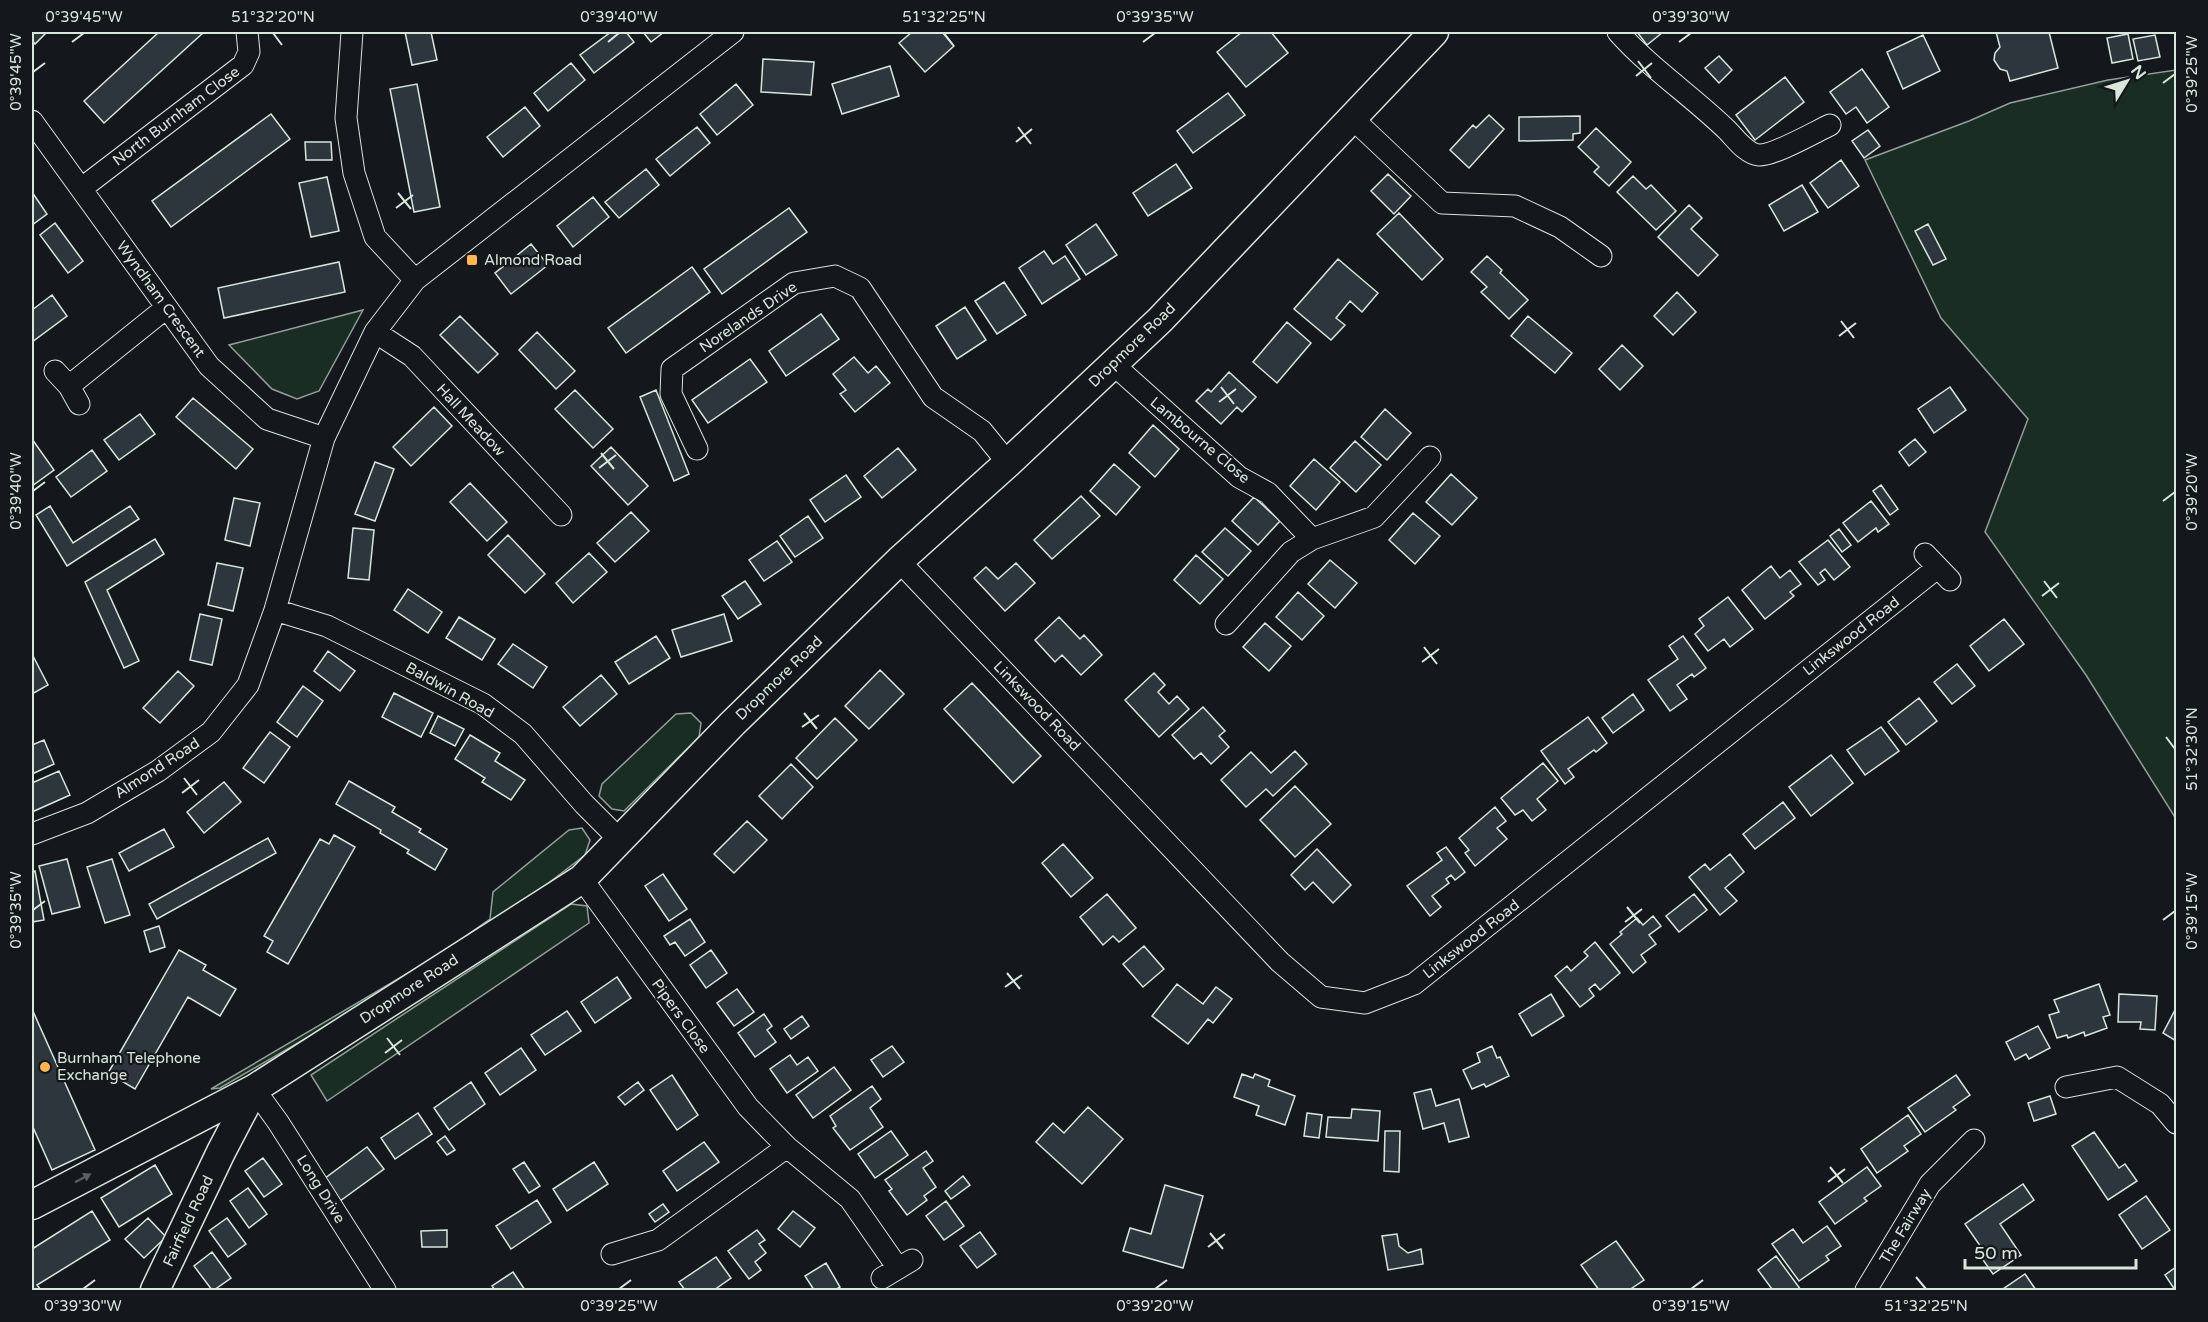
<svg xmlns="http://www.w3.org/2000/svg" width="2208" height="1322" font-family="'Varela Round',sans-serif">
<style>
.green{fill:#1a2d24;stroke:#939e99;stroke-width:1.5}
.building{fill:#2c363c;stroke:#d8e6dc;stroke-width:1.5}
.lines{fill:none;stroke-linecap:round;stroke-linejoin:round}
.street-casing{stroke:#d8e6dc;stroke-width:23}
.secondary-casing{stroke:#d8e6dc;stroke-width:31}
.street{stroke:#14181c;stroke-width:21}
.secondary{stroke:#14181c;stroke-width:28}
.oneway{fill:#59605f}
.ticks{fill:none;stroke:#d8e6dc;stroke-width:2}
.poi-dot{fill:#ffb74d;stroke:#14181c;stroke-width:2}
.labels{text-anchor:middle;dominant-baseline:central;stroke-width:4.5;stroke-linejoin:round;paint-order:stroke}
.street-label{font-size:15px;fill:#d8e6dc;stroke:#14181c}
.poi-label{font-size:15px;fill:#d8e6dc;stroke:#14181c;text-anchor:start}
.neatline{fill:none;stroke:#d8e6dc;stroke-width:2}
.ticks-label{font-size:15px;text-anchor:middle;fill:#d8e6dc}
</style>
<rect width="100%" height="100%" fill="#14181c"/>
<path class="green" d="M2176,70V819L2086,675L1985,532L2028,419L1941,318L1865,160L1969,121L2010,103L2108,80Z
M363,310L319,391L297,399L272,389L229,345Z
M691,713L701,723L699,737L624,811L612,809L599,796L602,784L676,714Z
M582,828L590,840L585,855L490,928L436,963L220,1088L211,1089L437,956L490,919L493,892L569,830Z
M571,904L587,906L589,923L327,1101L311,1075Z"/>
<path class="building" d="M32,32H47L35,44L32,40Z
M159,32H204L104,123L84,101Z
M405,32H431L437,60L412,65Z
M611,32H626L634,42L594,73L580,55Z
M643,32H664L651,42Z
M912,32H942L954,46L925,72L899,43Z
M1242,32H1271L1288,53L1246,87L1217,52Z
M1637,32H1663L1647,45Z
M1996,32H2049L2058,68L2010,81L2007,71L2000,69L1994,60L1995,53L2000,47Z
M2128,34L2133,59L2112,63L2107,38Z
M1923,35L1940,71L1903,89L1887,52Z
M2155,35L2160,57L2138,61L2133,39Z
M1719,56L1732,70L1719,83L1705,68Z
M763,59L814,62L811,95L761,92Z
M571,63L585,80L548,111L534,93Z
M890,66L899,96L842,114L832,84Z
M1862,69L1889,107L1867,123L1856,107L1846,114L1830,92Z
M1785,77L1804,102L1755,140L1736,115Z
M417,84L440,207L414,212L390,89Z
M736,84L753,105L717,135L700,114Z
M1228,93L1245,115L1193,153L1177,131Z
M525,107L540,126L503,157L487,137Z
M271,114L290,139L171,227L152,201Z
M1489,115L1504,129L1469,168L1450,150L1473,125L1476,128Z
M1580,116V133L1573,134V140L1519,141V117Z
M697,127L710,143L670,176L656,159Z
M1596,128L1631,162L1609,186L1594,172L1599,167L1578,147Z
M1868,130L1880,146L1864,158L1852,141Z
M305,142H331L332,160H306Z
M1841,160L1859,186L1828,208L1810,183Z
M1176,164L1192,188L1148,216L1133,193Z
M646,169L659,185L619,218L605,202Z
M1388,174L1411,196L1394,214L1371,191Z
M1633,176L1646,189L1651,185L1676,211L1656,230L1617,192Z
M327,177L339,231L311,237L299,183Z
M1802,185L1818,212L1784,231L1769,205Z
M32,192L47,214L32,225Z
M593,197L609,217L573,247L557,226Z
M1689,205L1702,218L1691,229L1718,255L1698,276L1658,237Z
M789,208L807,232L722,294L704,269Z
M1399,213L1443,259L1422,280L1377,234Z
M55,223L83,261L68,273L40,235Z
M1096,224L1117,255L1086,275L1066,245Z
M1928,224L1946,259L1933,265L1915,231Z
M531,244L548,265L511,294L495,273Z
M1044,251L1053,264L1065,256L1080,279L1042,304L1019,268Z
M1487,256L1502,270L1500,273L1528,300L1509,319L1481,292L1487,287L1471,272Z
M1338,259L1378,293L1362,312L1350,301L1336,318L1345,325L1331,340L1294,309Z
M339,262L345,292L224,318L218,288Z
M692,267L710,292L626,353L608,328Z
M1004,282L1026,315L997,334L975,301Z
M1677,292L1696,312L1673,335L1654,316Z
M52,295L67,316L32,342V310Z
M965,307L986,340L957,359L936,326Z
M821,314L839,339L786,376L769,351Z
M460,316L498,354L478,373L440,335Z
M1528,316L1572,353L1555,373L1511,336Z
M1287,322L1311,343L1277,383L1253,362Z
M537,332L575,371L556,389L519,350Z
M1622,345L1643,366L1620,390L1599,369Z
M854,357L868,373L876,366L890,383L855,412L840,394L846,390L833,374Z
M750,359L767,382L708,423L692,400Z
M1229,372L1256,397L1242,412L1237,407L1221,424L1196,401L1208,389L1211,392Z
M1950,387L1966,410L1934,433L1918,409Z
M575,390L613,429L593,448L555,409Z
M656,390L689,474L674,481L640,397Z
M193,398L253,449L236,469L176,417Z
M434,407L452,426L411,466L393,447Z
M1385,409L1411,433L1387,460L1361,437Z
M140,414L155,434L119,460L104,440Z
M1153,425L1179,449L1155,477L1129,453Z
M32,439L54,470L32,486Z
M1915,439L1926,452L1909,466L1899,452Z
M1355,441L1381,465L1356,492L1330,468Z
M611,447L648,486L628,505L591,466Z
M898,448L916,470L882,498L864,476Z
M92,450L107,471L71,497L56,477Z
M1314,459L1340,482L1316,510L1290,486Z
M375,462L394,469L375,521L355,514Z
M1114,464L1140,487L1116,515L1090,491Z
M1451,474L1477,498L1452,525L1426,502Z
M846,475L861,497L825,522L810,500Z
M470,483L507,522L487,541L450,502Z
M1881,485L1898,509L1890,515L1873,491Z
M1081,496L1100,516L1052,559L1034,540Z
M1254,497L1280,521L1258,545L1232,521Z
M234,498L260,503L250,546L225,540Z
M1871,501L1889,524L1878,532L1876,528L1858,542L1843,523Z
M50,506L73,543L130,506L139,519L67,566L36,515Z
M631,512L649,531L615,562L597,543Z
M1413,513L1440,536L1415,564L1389,540Z
M808,516L823,538L795,557L780,536Z
M353,528L374,530L369,580L348,578Z
M1225,528L1251,551L1228,576L1202,552Z
M1839,529L1851,545L1842,552L1830,536Z
M508,535L545,574L525,593L488,555Z
M155,539L164,554L107,590L139,661L124,668L85,582Z
M1828,540L1850,567L1834,580L1825,569L1820,573L1825,580L1818,585L1799,562Z
M777,541L792,562L764,581L749,560Z
M589,553L607,572L573,603L556,583Z
M1196,555L1223,579L1200,604L1174,580Z
M1330,560L1357,583L1335,608L1308,584Z
M217,563L243,568L233,611L208,605Z
M1016,563L1035,583L1005,611L974,578L986,567L998,579Z
M1771,566L1780,578L1790,570L1801,584L1790,592L1794,596L1765,619L1742,590Z
M745,581L761,604L738,619L722,596Z
M408,589L442,612L428,633L394,610Z
M1298,592L1324,616L1302,640L1276,617Z
M1728,597L1753,629L1730,647L1724,639L1708,651L1695,634L1704,626L1699,619Z
M200,614L222,619L212,665L190,660Z
M724,614L732,641L681,657L672,630Z
M459,617L495,639L482,660L446,638Z
M1059,617L1080,639L1084,635L1102,655L1081,675L1062,655L1055,662L1035,640Z
M2004,619L2024,644L1989,671L1970,646Z
M1265,623L1291,646L1269,671L1243,647Z
M656,636L670,658L629,684L615,662Z
M1683,636L1706,668L1694,677L1692,674L1677,685L1687,699L1670,711L1648,680L1678,659L1669,646Z
M513,644L547,667L533,688L498,664Z
M328,651L355,671L340,691L314,671Z
M32,654L48,685L32,694Z
M1957,664L1975,686L1952,704L1934,682Z
M880,670L904,694L869,729L845,706Z
M178,671L194,686L160,723L143,708Z
M1154,673L1165,685L1158,692L1169,704L1177,696L1189,709L1159,737L1125,700Z
M601,675L617,694L580,726L563,707Z
M972,683L1041,756L1013,783L944,709Z
M303,686L323,701L297,737L277,722Z
M394,693L433,713L421,737L382,717Z
M1633,694L1644,710L1613,733L1602,718Z
M1919,698L1937,721L1906,745L1888,722Z
M1203,707L1225,731L1219,736L1229,747L1211,764L1201,753L1194,759L1172,735Z
M438,716L464,729L455,746L430,733Z
M1588,717L1607,743L1596,752L1594,750L1568,769L1574,777L1565,784L1541,751Z
M835,718L857,740L817,779L796,758Z
M1881,727L1899,751L1865,775L1847,750Z
M270,732L290,747L264,783L243,768Z
M470,735L500,753L495,761L525,780L511,800L482,782L485,778L455,759Z
M44,740L54,764L32,774V745Z
M1295,751L1307,764L1273,796L1266,789L1246,807L1221,780L1251,752L1271,773Z
M1831,755L1853,783L1811,816L1789,787Z
M1543,763L1558,781L1537,799L1546,810L1532,821L1523,810L1515,815L1501,798Z
M791,764L813,787L782,819L759,796Z
M59,771L70,795L32,812V783Z
M349,781L395,807L392,812L421,829L419,832L447,849L435,870L407,853L409,850L380,833L381,830L336,804Z
M224,782L241,802L204,833L187,812Z
M1295,786L1331,824L1295,857L1260,820Z
M1783,802L1795,818L1755,849L1743,834Z
M1495,807L1506,821L1497,828L1507,839L1475,866L1465,853L1469,850L1459,838Z
M747,821L767,840L734,873L714,854Z
M164,829L174,847L129,871L119,853Z
M334,835L355,847L288,964L267,952L273,941L264,936L320,839L329,844Z
M268,838L276,853L157,919L149,904Z
M1063,844L1093,878L1071,897L1042,863Z
M1446,847L1465,872L1455,880L1451,875L1446,879L1449,883L1432,896L1441,907L1430,916L1407,886L1442,860L1437,853Z
M1317,849L1351,885L1333,903L1313,882L1305,890L1291,875Z
M1730,854L1744,872L1725,888L1737,901L1720,915L1689,877L1705,864L1710,870Z
M67,859L80,907L52,914L39,866Z
M112,859L130,915L105,923L87,867Z
M35,871L44,920L32,922V872Z
M663,874L687,909L669,921L645,886Z
M1107,894L1136,928L1119,942L1113,936L1103,945L1080,917Z
M1694,894L1707,910L1679,932L1666,916Z
M1653,916L1661,926L1649,935L1656,944L1641,955L1646,962L1633,973L1610,944L1622,934L1620,932L1637,918L1643,925Z
M690,919L705,942L685,956L675,942L670,945L664,936Z
M159,926L165,947L150,952L144,931Z
M1595,942L1620,973L1600,990L1595,984L1589,989L1594,996L1580,1007L1555,976L1567,966L1571,971L1588,956L1584,952Z
M1144,946L1164,969L1143,987L1123,964Z
M179,950L206,965L203,970L236,989L220,1016L188,997L135,1089L108,1073Z
M711,950L727,973L706,988L690,965Z
M617,977L631,998L595,1023L581,1002Z
M1177,984L1203,1004L1216,987L1232,999L1213,1023L1208,1019L1188,1044L1152,1016Z
M2099,984L2110,1015L2103,1017L2107,1028L2085,1036L2084,1032L2068,1038L2067,1035L2057,1038L2049,1015L2059,1012L2054,1000Z
M737,989L754,1012L734,1026L717,1003Z
M1551,994L1564,1016L1532,1036L1519,1014Z
M2119,994L2157,996L2155,1030L2140,1029L2141,1022H2118Z
M32,1009L95,1150L52,1170L32,1125Z
M2175,1010L2176,1011V1041L2163,1033Z
M567,1011L581,1031L545,1055L531,1035Z
M764,1014L772,1026L767,1030L776,1042L755,1057L738,1033Z
M802,1016L809,1026L791,1039L784,1029Z
M2038,1026L2050,1048L2029,1059L2026,1054L2015,1060L2006,1042Z
M892,1046L904,1062L883,1077L871,1060Z
M1492,1046L1497,1058L1500,1057L1509,1076L1486,1087L1484,1084L1472,1089L1463,1070L1480,1062L1477,1053Z
M521,1048L536,1070L500,1095L485,1073Z
M790,1055L797,1065L808,1057L818,1071L787,1093L770,1069Z
M834,1067L851,1090L813,1118L796,1095Z
M1242,1074L1253,1078L1255,1074L1270,1080L1268,1086L1295,1096L1285,1125L1256,1115L1259,1106L1234,1097Z
M672,1075L698,1115L677,1130L650,1090Z
M1956,1075L1970,1095L1953,1107L1956,1110L1925,1132L1908,1108Z
M471,1082L485,1104L449,1130L434,1108Z
M638,1082L644,1090L625,1105L618,1097Z
M872,1086L881,1099L870,1108L883,1127L850,1150L833,1128L836,1126L830,1116Z
M1431,1089L1436,1106L1459,1099L1469,1137L1449,1142L1444,1123L1423,1129L1414,1093Z
M2050,1096L2056,1114L2034,1121L2028,1103Z
M1088,1107L1123,1139L1082,1184L1036,1142L1053,1123L1064,1133Z
M1352,1109L1380,1111L1378,1141L1326,1137L1328,1117L1351,1118Z
M418,1113L432,1134L395,1159L381,1138Z
M1307,1113L1322,1115L1319,1138L1304,1136Z
M1908,1115L1921,1134L1904,1146L1908,1151L1877,1173L1861,1149Z
M891,1131L908,1155L875,1178L858,1154Z
M1385,1131H1400L1399,1172L1384,1171Z
M2094,1132L2119,1168L2125,1164L2137,1181L2108,1200L2072,1146Z
M445,1136L455,1150L447,1155L437,1142Z
M704,1142L719,1162L677,1191L663,1171Z
M367,1147L384,1169L340,1201L324,1179Z
M926,1151L933,1161L923,1168L936,1187L924,1196L927,1200L907,1215L889,1191L892,1189L885,1180Z
M263,1158L282,1184L264,1197L245,1171Z
M524,1162L540,1186L529,1193L513,1169Z
M594,1162L608,1184L567,1211L553,1189Z
M155,1165L172,1194L119,1227L101,1198Z
M1867,1167L1881,1186L1864,1198L1867,1201L1835,1224L1819,1202Z
M963,1176L970,1185L951,1199L945,1191Z
M2023,1184L2034,1200L2000,1224L2021,1255L1993,1274L1976,1250L1981,1247L1965,1224Z
M1165,1185L1203,1196L1183,1268L1123,1251L1130,1228L1151,1234Z
M248,1188L267,1214L249,1228L230,1201Z
M2146,1196L2170,1230L2142,1249L2119,1215Z
M537,1200L551,1222L511,1249L496,1226Z
M946,1201L964,1226L944,1240L926,1216Z
M663,1204L669,1212L655,1222L649,1214Z
M92,1211L110,1240L37,1285L41,1290H32V1249Z
M793,1211L815,1228L800,1247L778,1229Z
M148,1218L166,1237L144,1258L125,1239Z
M227,1218L246,1244L228,1257L209,1231Z
M1827,1226L1841,1246L1826,1256L1829,1260L1799,1281L1772,1244L1793,1229L1803,1243Z
M447,1230V1247H422L421,1231Z
M757,1230L765,1240L759,1244L766,1253L755,1262L761,1270L749,1279L728,1251Z
M980,1232L996,1254L977,1268L960,1246Z
M1397,1234L1399,1246L1408,1253L1421,1249L1423,1264L1388,1270L1382,1236Z
M1616,1241L1644,1280L1629,1290H1599L1581,1265Z
M212,1252L231,1278L214,1290H212L194,1266Z
M1776,1256L1801,1290H1769L1772,1289L1758,1270Z
M716,1257L731,1278L714,1290H685L679,1282Z
M826,1263L840,1287L835,1290H814L805,1276Z
M2176,1267V1290H2175L2165,1275Z
M513,1272L525,1290H495L492,1286Z
M2025,1274L2036,1290H2003V1289Z"/>
<g class="lines">
<g class="street-casing">
<path id="street" d="M352,32L346,118L354,173L375,237L415,280
M1618,32C1650,68 1692,96 1727,130C1735,138 1746,154 1759,155C1773,156 1815,132 1830,125
M1351,117L1442,203L1515,206L1560,227L1601,256
M32,121L209,366L267,419L324,438
M82,188L243,65L249,52L247,32
M375,332L412,356L561,515
M1114,365L1239,477L1268,493L1312,539
M55,371L69,386L79,404
M69,386L166,308
M697,449L671,394L672,369L794,283L835,276L860,288L933,397L982,431L1008,463
M1925,554L1950,580
M899,561L1280,962L1321,997L1365,1003L1414,984L1937,568
M275,610L327,626L483,704L523,734L584,804L620,840
M1226,624L1291,552L1312,539L1374,517L1430,457
M32,834L87,813L158,771L211,732L248,685L275,610L324,438L375,332L415,280L733,32
M582,879L748,1107L787,1147L850,1199L898,1268
M2066,1087L2117,1077L2160,1104L2176,1123
M254,1089L278,1122L385,1290
M612,1254L658,1240L787,1147
M882,1278L912,1260
M1866,1290L1930,1184L1974,1140"/>
</g>
<g class="secondary-casing">
<path id="secondary" d="M32,1205L254,1089L582,879L732,724L899,561L1008,463L1160,320L1434,32
M155,1290L221,1152L254,1089"/>
</g>
<use href="#street" class="street"/>
<use href="#secondary" class="secondary"/>
</g>
<defs><path id="oneway-solid" d="M-6-.8H1V-3.2L6.5 0L1 3.2V.8H-6Z" transform="scale(1.5)"/></defs>
<use class="oneway" href="#oneway-solid" transform="translate(83 1178) rotate(-28)"/>
<path class="ticks" d="M273,33L282,45M944,33L953,45M72,42L84,33M608,42L619,33M1143,42L1155,33M1679,42L1691,33M1638,61L1651,78M33,72L45,63M1636,76L1652,63M2163,83L2175,74M1018,127L1031,144M1016,142L1032,129M398,193L411,209M396,208L413,195M1841,321L1854,338M1839,336L1856,323M1221,387L1234,404M1219,402L1236,389M601,453L614,469M599,468L616,455M33,491L45,482M2163,501L2175,492M2044,581L2057,598M2042,596L2059,583M1424,647L1437,664M1422,662L1439,649M804,713L817,729M802,727L819,715M2166,737L2175,749M184,778L197,795M182,793L199,780M1627,907L1640,923M33,910L45,901M2163,920L2175,911M1625,922L1642,909M1007,973L1020,989M1005,987L1022,975M387,1038L400,1055M385,1053L402,1040M1830,1167L1843,1183M1828,1182L1845,1169M1210,1233L1223,1249M1208,1247L1225,1234M1916,1277L1926,1289M83,1289L95,1280M619,1289L631,1280M1155,1289L1167,1280M1691,1289L1703,1280"/>
<g class="poi-dot">
<rect x="466" y="254" width="12" height="12" rx="3"/>
<circle cx="45" cy="1067" r="6"/>
</g>
<g class="labels">
<g class="street-label">
<text transform="translate(176 116) rotate(-37)">North Burnham Close</text>
<text transform="translate(161 299) rotate(54)">Wyndham Crescent</text>
<text transform="translate(748 317) rotate(-34)">Norelands Drive</text>
<text transform="translate(1132 345) rotate(-44)">Dropmore Road</text>
<text transform="translate(471 420) rotate(47)">Hall Meadow</text>
<text transform="translate(1200 440) rotate(40)">Lambourne Close</text>
<text transform="translate(1851 636) rotate(-38)">Linkswood Road</text>
<text transform="translate(779 678) rotate(-44)">Dropmore Road</text>
<text transform="translate(450 690) rotate(29)">Baldwin Road</text>
<text transform="translate(1037 706) rotate(46)">Linkswood Road</text>
<text transform="translate(157 768) rotate(-33)">Almond Road</text>
<text transform="translate(1471 939) rotate(-38)">Linkswood Road</text>
<text transform="translate(409 989) rotate(-33)">Dropmore Road</text>
<text transform="translate(681 1016) rotate(54)">Pipers Close</text>
<text transform="translate(321 1189) rotate(58)">Long Drive</text>
<text transform="translate(188 1221) rotate(-65)">Fairfield Road</text>
<text transform="translate(1905 1226) rotate(-59)">The Fairway</text>
</g>
<g class="poi-label">
<text x="484" y="260">Almond Road</text>
<text x="57" y="1058">Burnham Telephone<tspan x="57" dy="17">Exchange</tspan></text>
</g>
</g>
<rect width="2208" height="1322" fill="none" stroke="#14181c" stroke-width="66"/>
<g transform="translate(2127 81) rotate(52)" stroke="#14181c" stroke-width="4.5" paint-order="stroke">
<path d="M0-4.5L10 22L0 15L-10 22Z" fill="#d8e6dc"/>
<text y="-9" font-size="16" font-weight="bold" text-anchor="middle" fill="#d8e6dc">N</text>
</g>
<path d="M1965 1259v9h171v-9" fill="none" stroke="#d8e6dc" stroke-width="3"/>
<text x="1974" y="1259" font-size="18" fill="#d8e6dc" stroke="#14181c" stroke-width="4.5" paint-order="stroke">50 m</text>
<rect x="33" y="33" width="2142" height="1256" class="neatline"/>
<g class="ticks-label">
<text x="84" y="22">0°39'45"W</text>
<text x="273" y="22">51°32'20"N</text>
<text x="619" y="22">0°39'40"W</text>
<text x="944" y="22">51°32'25"N</text>
<text x="1155" y="22">0°39'35"W</text>
<text x="1691" y="22">0°39'30"W</text>
<text transform="translate(16 72) rotate(-90)" y="5">0°39'45"W</text>
<text transform="translate(2192 74) rotate(-90)" y="5">0°39'25"W</text>
<text transform="translate(16 491) rotate(-90)" y="5">0°39'40"W</text>
<text transform="translate(2192 492) rotate(-90)" y="5">0°39'20"W</text>
<text transform="translate(2192 749) rotate(-90)" y="5">51°32'30"N</text>
<text transform="translate(16 910) rotate(-90)" y="5">0°39'35"W</text>
<text transform="translate(2192 911) rotate(-90)" y="5">0°39'15"W</text>
<text x="83" y="1311">0°39'30"W</text>
<text x="619" y="1311">0°39'25"W</text>
<text x="1155" y="1311">0°39'20"W</text>
<text x="1691" y="1311">0°39'15"W</text>
<text x="1926" y="1311">51°32'25"N</text>
</g>
</svg>
